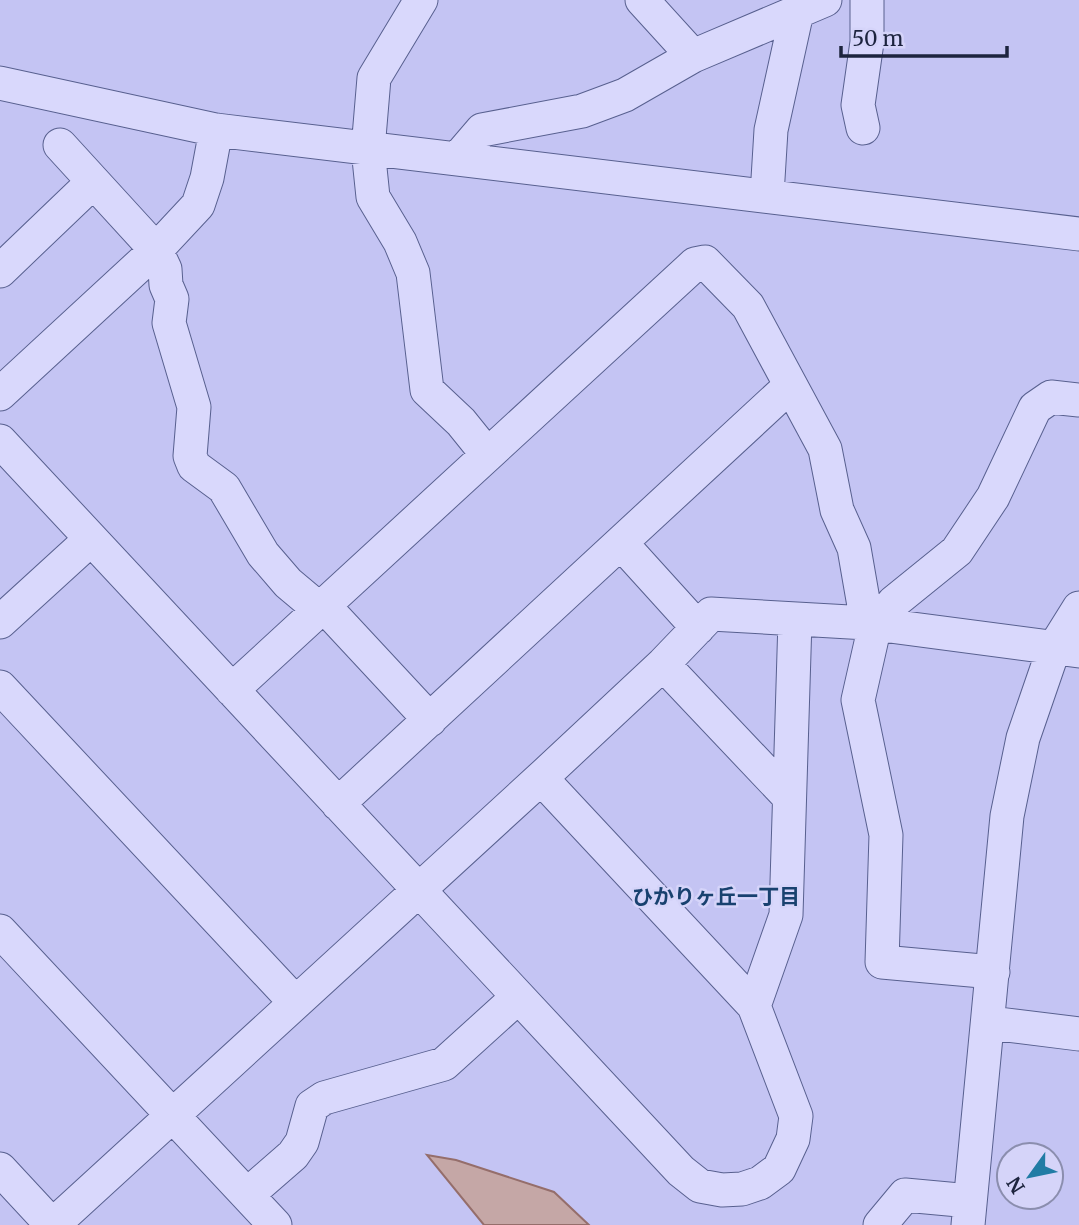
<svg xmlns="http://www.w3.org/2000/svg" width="1079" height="1225" font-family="Merriweather,'Noto Sans JP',serif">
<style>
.water{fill:#c5a7a6;stroke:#956e6b;stroke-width:2}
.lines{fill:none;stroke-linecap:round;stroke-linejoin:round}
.minor-casing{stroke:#58608f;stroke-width:35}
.minor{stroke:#d9d8fc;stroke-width:33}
.labels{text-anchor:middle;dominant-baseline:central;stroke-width:5;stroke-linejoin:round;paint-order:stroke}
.neighbourhood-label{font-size:21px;font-weight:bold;fill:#18416f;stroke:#d5d4f9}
</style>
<rect width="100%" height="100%" fill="#c4c4f3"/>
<path class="water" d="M427,1155L456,1160L554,1192L589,1225H484Z"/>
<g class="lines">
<g class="minor-casing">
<path id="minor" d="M421,0L374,78L368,149L373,197L400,242L413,273L427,390L461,422L486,453
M642,0L693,56
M0,83L216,130L1079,234
M863,128L858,105L867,42V0
M60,145L156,250L165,269L166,285L172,299L169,323L194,407L190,456L194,466L224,488L263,554L288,583L319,609
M458,158L482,130L582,111L625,95L693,56L825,0
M767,195L771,130L797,12
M0,271L93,182
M0,394L156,250L198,205L207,178L216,130
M0,441L681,1171L700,1186L722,1190L742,1189L760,1183L779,1169L793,1139L796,1116L754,1006L786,915L795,620
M621,543L698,628
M324,606L430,720
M0,622L91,539
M663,664L788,796
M0,687L295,1002
M232,690L695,264L705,262L748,306L825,449L837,510L854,548L867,623
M541,778L754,1006
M338,804L790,386
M0,931L275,1225
M993,972L882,962L886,835L858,700L875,625L894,602L957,551L993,497L1035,408L1051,397L1079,400
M990,1023L1079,1034
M0,1169L52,1225
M247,1195L293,1155L302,1142L312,1106L324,1098L444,1064L518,997
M53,1225L541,778L663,664L711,614L867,623L1079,651
M880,1225L905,1195L970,1201
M968,1225L1007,816L1023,738L1054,648L1079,608"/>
</g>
<use href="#minor" class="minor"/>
</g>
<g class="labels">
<g class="neighbourhood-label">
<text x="716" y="896">ひかりヶ丘一丁目</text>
</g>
</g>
<g transform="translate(1030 1176) rotate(237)"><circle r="33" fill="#d5d4f9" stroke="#8b8eae" stroke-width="2"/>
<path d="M0-5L12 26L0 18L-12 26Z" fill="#217ca5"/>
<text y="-10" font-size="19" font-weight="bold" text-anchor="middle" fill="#1d243e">N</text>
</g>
<path d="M841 46v10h166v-10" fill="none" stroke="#1d243e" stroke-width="3.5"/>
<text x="852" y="46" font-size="21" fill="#1d243e" stroke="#d5d4f9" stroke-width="5" paint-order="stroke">50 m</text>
</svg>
